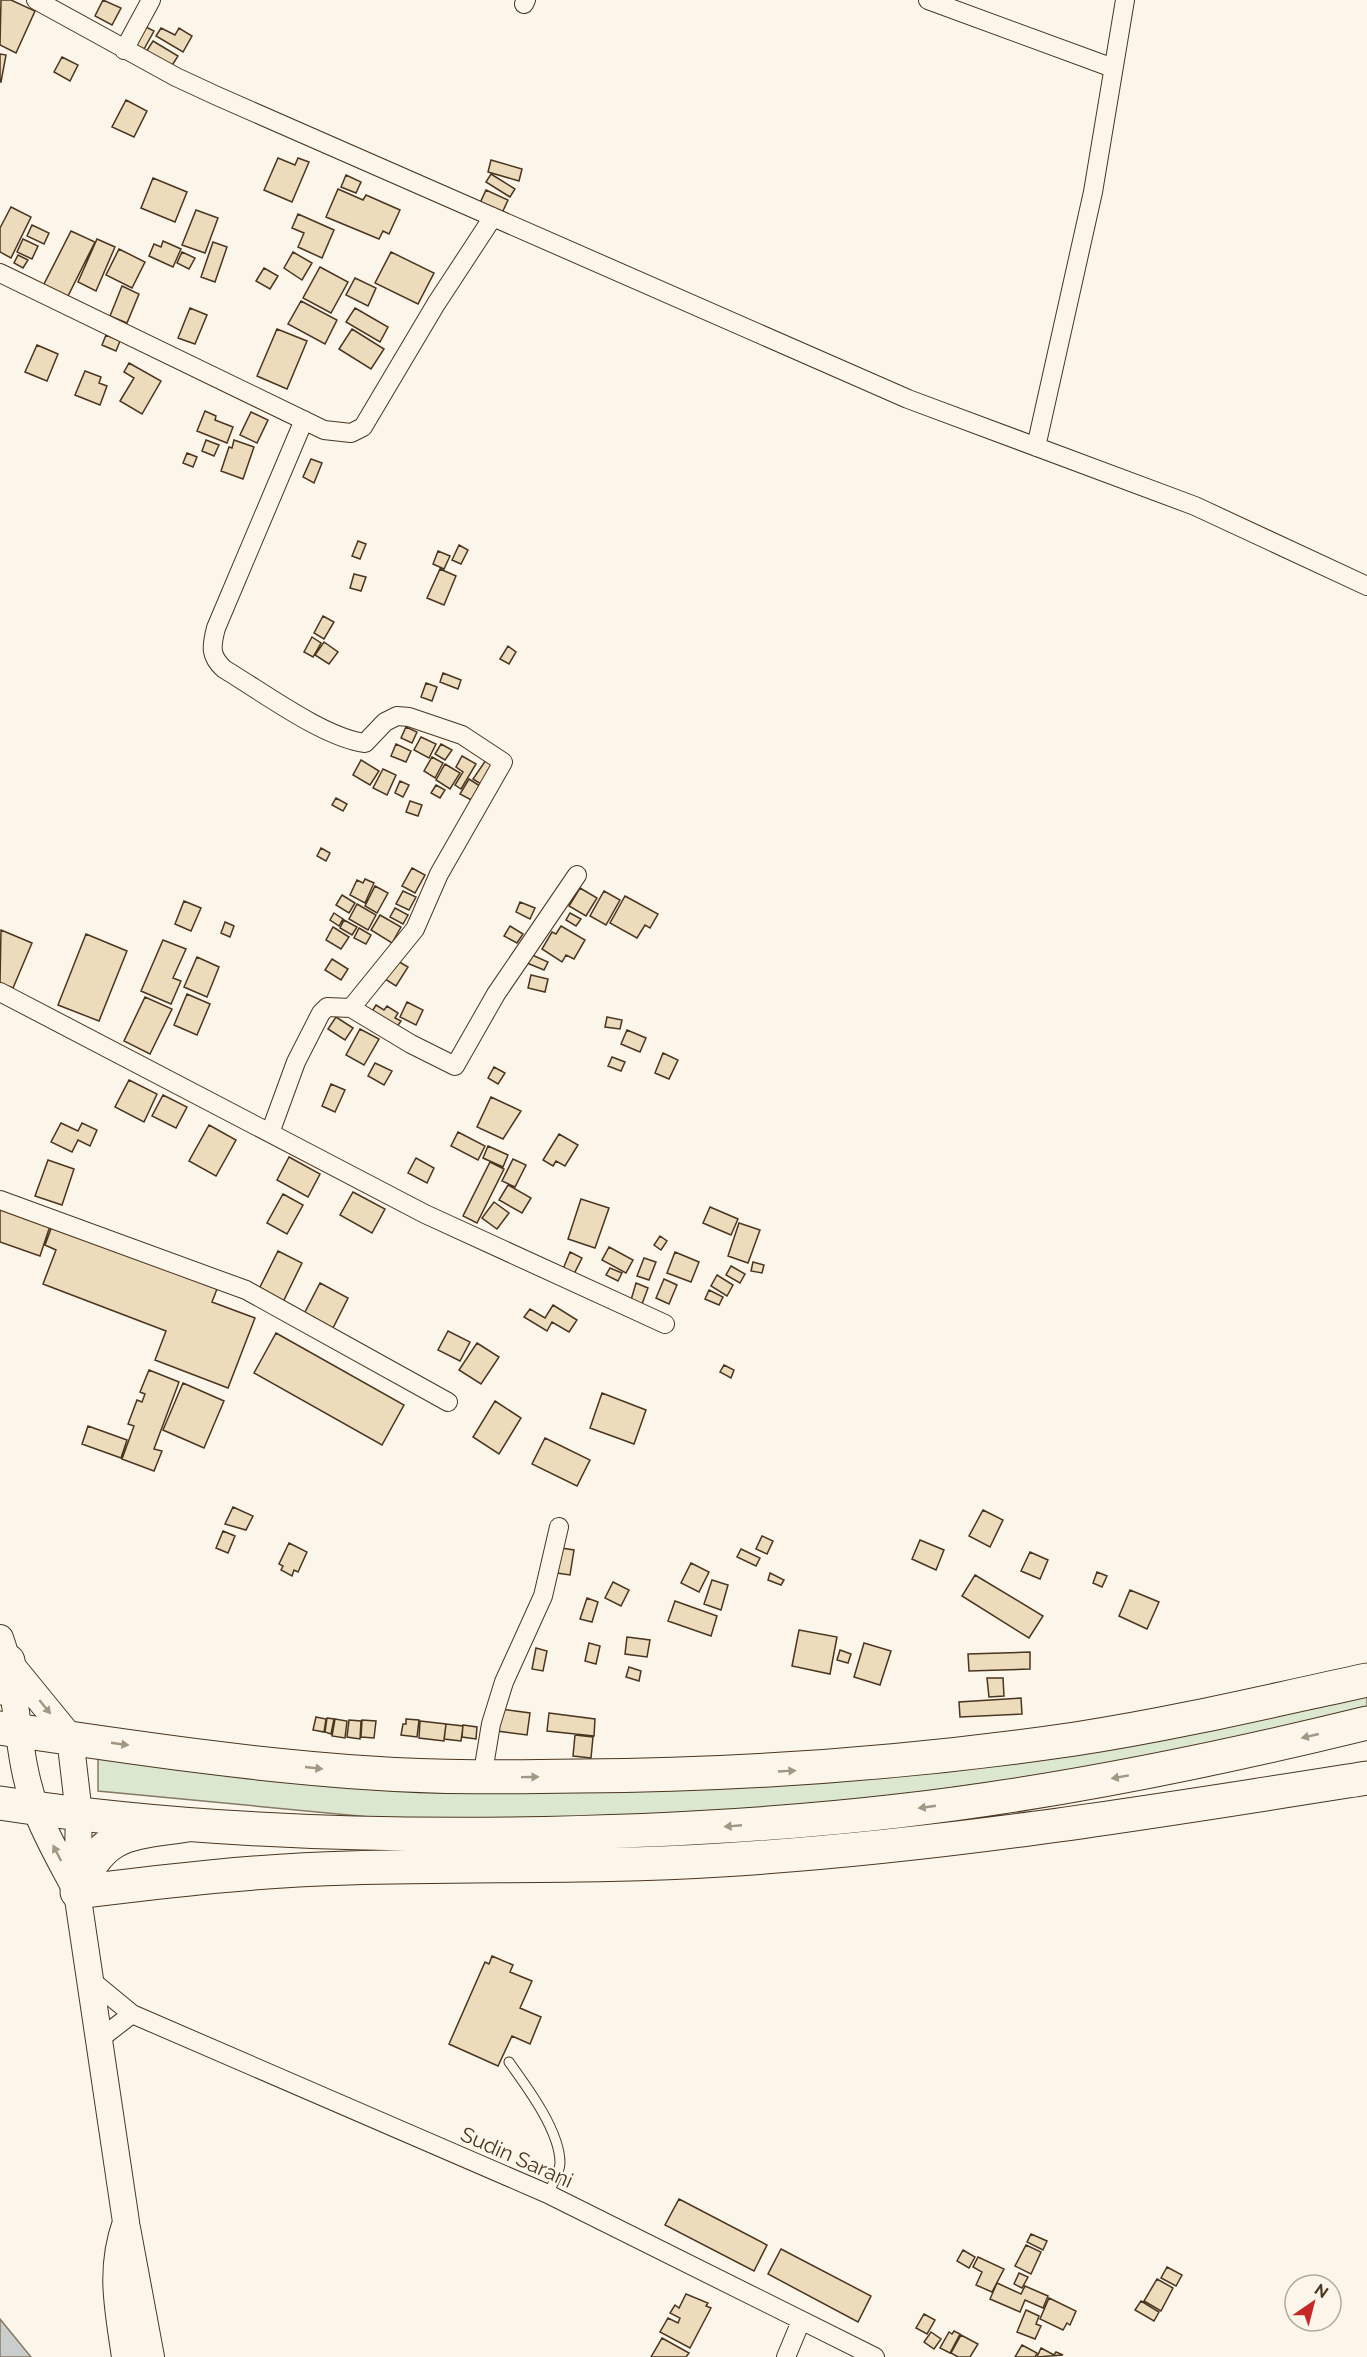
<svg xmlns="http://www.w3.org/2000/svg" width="1367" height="2357" font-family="Raleway,sans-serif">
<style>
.green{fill:#dce7d0;stroke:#887966;stroke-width:1.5}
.water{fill:#c9cecd;stroke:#887966;stroke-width:1.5}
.building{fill:#ecdcbc;stroke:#4a3520;stroke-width:1.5}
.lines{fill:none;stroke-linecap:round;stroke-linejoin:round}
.lane-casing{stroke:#4a3520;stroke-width:11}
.street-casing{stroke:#4a3520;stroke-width:20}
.secondary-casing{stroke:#4a3520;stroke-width:28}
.highway-casing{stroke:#4a3520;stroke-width:35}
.lane{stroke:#fbf6e9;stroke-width:9}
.street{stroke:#fbf6e9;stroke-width:18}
.secondary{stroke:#fbf6e9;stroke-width:26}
.highway{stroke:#fbf6e9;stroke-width:33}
.oneway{fill:#a29684}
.labels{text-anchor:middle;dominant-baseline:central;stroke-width:4.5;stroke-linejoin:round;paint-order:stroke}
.street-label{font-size:21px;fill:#4a3520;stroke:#fbf6e9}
</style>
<rect width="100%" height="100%" fill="#fbf6e9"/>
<path class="green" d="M1367,1692V1712L1193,1754L771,1813L422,1822L98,1791V1755L770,1786Z"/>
<path class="water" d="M0,2319L31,2357H0Z"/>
<path class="building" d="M1,0H11L35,11L16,53L0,45Z
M103,0L121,8L112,25L95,16Z
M142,25L154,31L144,49L132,43Z
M161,28L175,35L179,28L192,36L183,52L156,36Z
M153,41L178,56L171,67L146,52Z
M0,54L6,55L1,82H0Z
M62,57L78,65L70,81L54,72Z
M126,100L147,111L134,137L112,127Z
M278,158L295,165L298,158L309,162L292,202L264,190Z
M491,160L522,169L519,181L488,172Z
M491,174L515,189L510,197L486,182Z
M346,175L361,182L356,193L341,187Z
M153,178L187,192L175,222L141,208Z
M338,189L363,200L366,195L400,210L389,234L383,231L379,239L326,217Z
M486,190L508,200L502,213L480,203Z
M11,207L31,217L11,258L0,252V228Z
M196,210L218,218L205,253L182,245Z
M298,214L334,230L322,258L298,247L304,233L292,228Z
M32,225L49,233L44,244L27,236Z
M71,231L95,242L67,298L43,286Z
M23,239L38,246L32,259L17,252Z
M97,239L115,247L96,291L78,282Z
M163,241L181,249L173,267L149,256L154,244L161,247Z
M213,242L227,247L215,282L201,277Z
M119,249L145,262L132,288L106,275Z
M182,252L195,258L189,269L177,263Z
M293,252L312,263L302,280L284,268Z
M391,252L434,273L418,304L375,283Z
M18,255L28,260L23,268L14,263Z
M320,267L348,282L331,313L303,298Z
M264,268L278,276L270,289L256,281Z
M355,278L376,288L368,306L346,295Z
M122,286L139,294L127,323L110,316Z
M301,301L337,320L325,344L288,324Z
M190,308L207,315L195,344L178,338Z
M355,308L388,327L380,342L346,322Z
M277,329L307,341L287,389L257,376Z
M352,329L384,349L371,369L339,349Z
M106,335L120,341L116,351L102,345Z
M37,345L58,354L47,381L25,372Z
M129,363L161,381L142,414L120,401L134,378L124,372Z
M85,371L101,377L99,383L107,386L100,405L75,395Z
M205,411L216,416L215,420L233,427L227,443L197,431Z
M251,412L268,420L257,443L240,435Z
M206,440L219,445L214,456L202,451Z
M234,440L254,447L243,479L221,471L229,447L232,448Z
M187,453L197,457L193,467L183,463Z
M311,459L322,463L314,483L303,477Z
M358,541L366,544L360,559L352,556Z
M459,545L468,550L461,564L452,560Z
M438,551L450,556L444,569L433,564Z
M440,569L456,576L444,605L427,598Z
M354,574L366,577L361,591L350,588Z
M323,616L334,622L324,639L314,633Z
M312,637L321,643L313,657L304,652Z
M324,642L338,652L329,664L315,655Z
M508,646L516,652L509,664L500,659Z
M443,673L461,680L458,689L440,682Z
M426,683L437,687L432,701L421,697Z
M406,727L417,732L412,743L401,738Z
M421,737L436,744L429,758L414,750Z
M396,744L411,751L406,762L391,756Z
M441,744L452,750L445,760L435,754Z
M462,756L476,764L461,789L455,785L463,772L456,767Z
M432,757L443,763L435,778L424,771Z
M361,760L379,771L370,785L353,775Z
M486,760L497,767L484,786L473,779Z
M445,764L460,773L450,789L436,780Z
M383,769L396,775L387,795L373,788Z
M469,779L483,788L475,802L460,794Z
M400,781L409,785L403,797L395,793Z
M436,785L445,790L440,798L431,793Z
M336,798L347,804L343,811L332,805Z
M410,801L422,805L418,816L406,812Z
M321,848L330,853L326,861L317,856Z
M412,868L425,875L415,893L402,886Z
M365,879L374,883L365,903L350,895L357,880L363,883Z
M375,886L388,893L377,913L365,906Z
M580,888L597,898L586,916L569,906Z
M403,891L416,897L409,910L396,904Z
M604,891L620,900L606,925L590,916Z
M342,895L355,903L349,913L336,905Z
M625,896L658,914L650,928L645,925L637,938L610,923Z
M184,901L201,908L191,931L175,924Z
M520,902L535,908L530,919L516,912Z
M357,904L376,915L368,930L349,919Z
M395,908L408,915L403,924L390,917Z
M334,913L343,919L339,926L330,920Z
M570,913L581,919L576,926L566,920Z
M380,915L401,927L392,943L371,930Z
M344,920L357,927L352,935L340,928Z
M225,922L234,926L230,937L221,933Z
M510,926L523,934L517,943L504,936Z
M561,926L585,940L574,959L566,955L562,962L542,949L552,932L556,934Z
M333,927L349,937L341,949L326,940Z
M359,928L371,935L366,944L354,938Z
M1,930L32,943L13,988L0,983Z
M86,934L127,951L99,1021L58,1005Z
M163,940L186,949L173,978L181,981L171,1004L141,991Z
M530,954L548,962L544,970L527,963Z
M197,957L219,967L207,997L184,987Z
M332,959L348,969L341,980L325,970Z
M396,960L408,967L396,986L385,979Z
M531,975L548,979L545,992L528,988Z
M187,994L210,1004L197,1035L174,1025Z
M145,997L172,1009L150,1054L124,1041Z
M407,1002L423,1010L416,1025L400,1017Z
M376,1005L384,1010L387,1006L398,1013L395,1018L401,1021L396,1028L371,1013Z
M336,1017L353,1028L345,1040L328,1029Z
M607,1017L622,1020L620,1029L605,1027Z
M360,1029L379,1039L364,1065L346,1055Z
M627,1030L646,1038L640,1052L621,1044Z
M663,1053L678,1060L669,1079L655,1073Z
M612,1057L625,1062L621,1071L608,1066Z
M375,1063L392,1071L384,1085L368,1076Z
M494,1067L505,1073L498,1084L488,1078Z
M129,1080L157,1094L144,1122L115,1107Z
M331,1084L345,1090L335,1112L322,1106Z
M163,1095L187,1107L176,1128L152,1116Z
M491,1097L521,1111L503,1139L477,1127Z
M61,1123L78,1131L82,1123L97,1130L90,1146L78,1140L72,1152L51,1142Z
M209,1125L236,1140L216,1176L189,1161Z
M458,1132L485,1146L478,1160L451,1146Z
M559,1134L578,1145L565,1166L556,1161L553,1166L543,1160Z
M488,1146L508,1155L503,1167L483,1158Z
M289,1157L320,1174L308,1197L277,1180Z
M416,1158L434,1168L427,1183L408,1173Z
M513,1159L526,1165L515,1187L502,1181Z
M48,1160L74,1169L62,1205L35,1196Z
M490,1162L504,1169L477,1223L463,1216Z
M508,1185L531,1198L522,1213L499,1200Z
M353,1192L385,1209L372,1233L340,1215Z
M283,1194L303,1205L287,1234L267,1223Z
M581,1199L609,1208L595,1248L568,1239Z
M494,1202L509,1213L497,1229L482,1218Z
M710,1207L738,1219L731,1235L703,1223Z
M0,1209L50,1226L40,1256L0,1242Z
M739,1223L760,1230L748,1263L728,1256Z
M52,1226L217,1289L212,1302L255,1318L228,1388L155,1360L166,1331L43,1284L56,1250L45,1245Z
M660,1236L667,1241L661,1250L654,1245Z
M609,1247L633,1260L626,1273L602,1260Z
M278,1251L302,1263L283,1302L259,1289Z
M570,1252L582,1258L574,1274L563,1269Z
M675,1252L699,1262L691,1282L667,1273Z
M644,1258L656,1262L649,1280L637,1276Z
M753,1262L764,1265L762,1273L751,1271Z
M731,1266L745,1274L740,1283L726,1275Z
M610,1268L622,1273L618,1281L606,1275Z
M717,1275L733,1285L727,1296L711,1286Z
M664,1279L677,1285L669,1304L656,1298Z
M320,1283L348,1298L332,1330L303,1316Z
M636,1283L648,1288L642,1304L631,1300Z
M709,1290L723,1297L719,1305L705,1299Z
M553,1305L577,1320L569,1332L552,1322L547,1331L524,1317L530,1309L545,1318Z
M448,1331L470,1342L460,1361L438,1350Z
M276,1333L404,1405L382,1445L254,1373Z
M477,1343L499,1357L481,1384L459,1370Z
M724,1365L734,1370L731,1378L720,1372Z
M149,1370L179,1382L154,1449L162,1451L154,1471L122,1459L134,1426L128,1424L137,1400L142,1402L145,1394L140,1392Z
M183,1383L224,1401L204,1448L163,1430Z
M602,1393L646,1410L634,1444L590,1428Z
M495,1401L521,1418L499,1454L473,1437Z
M88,1426L127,1440L121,1458L82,1444Z
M545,1438L590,1460L577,1486L532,1464Z
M233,1507L253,1516L246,1530L225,1524Z
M983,1510L1003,1520L990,1547L969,1536Z
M223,1531L235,1536L228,1553L216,1548Z
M762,1536L773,1541L767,1554L756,1549Z
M920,1540L944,1550L936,1570L912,1559Z
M289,1543L307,1552L298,1572L294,1570L292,1576L281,1570L283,1566L279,1564Z
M561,1548L574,1550L570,1575L557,1573Z
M741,1549L760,1558L756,1566L737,1557Z
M1030,1552L1048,1560L1040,1579L1021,1571Z
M691,1563L709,1572L699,1592L681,1583Z
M1097,1572L1107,1576L1102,1587L1093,1583Z
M770,1573L784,1580L781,1585L768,1580Z
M975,1575L1043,1616L1029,1638L962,1596Z
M712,1580L728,1585L721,1610L704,1604Z
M613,1582L629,1590L621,1606L605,1598Z
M1130,1590L1159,1602L1147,1629L1119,1616Z
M587,1598L598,1602L592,1622L580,1619Z
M675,1601L717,1616L711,1636L668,1621Z
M799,1630L837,1637L830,1674L792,1666Z
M627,1637L650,1640L647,1657L625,1654Z
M589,1643L600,1646L596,1664L585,1661Z
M864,1643L891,1651L880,1685L854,1677Z
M536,1648L547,1651L543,1671L532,1669Z
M840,1650L851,1654L848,1663L837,1660Z
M1030,1652V1669L969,1671L968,1654Z
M629,1667L641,1671L639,1681L626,1677Z
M987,1678H1003L1004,1696L989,1697Z
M1021,1698L1022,1714L960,1717L959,1702Z
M500,1709L530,1713L527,1735L497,1731Z
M549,1713L595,1719L594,1736L547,1731Z
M316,1717L326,1719L324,1732L313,1730Z
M327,1718L334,1719L331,1734L325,1732Z
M335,1719L347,1721L345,1738L332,1736Z
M406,1719L419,1720L417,1737L401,1735L403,1724H406Z
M349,1720L361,1721L360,1739L347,1737Z
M362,1720L376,1721L374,1738L361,1737Z
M420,1721L446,1724L444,1741L419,1738Z
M446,1724L463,1726L461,1741L444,1739Z
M463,1725L477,1727L476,1739L462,1737Z
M575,1735L593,1737L591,1758L573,1756Z
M492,1956L513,1965L510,1972L532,1981L520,2008L541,2017L530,2044L512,2036L498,2066L449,2044L485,1962L489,1964Z
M679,2199L767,2245L754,2271L665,2225Z
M1031,2234L1047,2241L1043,2250L1027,2242Z
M1026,2245L1041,2252L1031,2274L1015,2266Z
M781,2249L871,2296L858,2322L768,2274Z
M963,2250L975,2257L969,2268L957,2261Z
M978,2257L1004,2269L992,2292L976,2285L982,2272L973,2267Z
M1167,2267L1182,2275L1176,2286L1161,2278Z
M1019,2273L1028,2277L1022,2288L1014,2284Z
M1157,2279L1173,2288L1161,2311L1144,2301Z
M997,2283L1021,2294L1025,2286L1048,2296L1043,2308L1025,2300L1020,2312L990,2299Z
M686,2294L708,2303L706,2306L711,2308L690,2348L660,2332L668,2318L678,2323L680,2318L670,2313L675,2305L679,2308Z
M1049,2298L1076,2311L1070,2325L1067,2323L1063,2330L1040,2319Z
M1141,2301L1159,2312L1154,2321L1135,2310Z
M1026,2310L1039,2316L1036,2324L1041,2326L1035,2339L1017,2332Z
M924,2314L935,2320L927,2334L916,2328Z
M954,2331L960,2334L950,2353L940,2348L949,2332L952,2334Z
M931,2332L941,2339L934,2349L924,2342Z
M961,2335L978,2344L970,2357H958L951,2353Z
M662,2338L689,2353L686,2357H651Z
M1022,2345L1037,2353L1035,2357H1015Z
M1041,2348L1054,2355L1056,2352L1063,2355L1037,2357Z"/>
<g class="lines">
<g class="lane-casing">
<path id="lane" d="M509,2062C527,2087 560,2131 560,2163C560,2172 552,2185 548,2194"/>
</g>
<g class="street-casing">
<path id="street" d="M36,0L176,77L217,96L908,399L1195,506L1367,586
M928,0L1113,68
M524,4L526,0
M124,50L151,0
M0,273L324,430L351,433L363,427L436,304L493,217
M304,420L216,628C211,647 210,656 224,669C261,691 324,738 365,743L385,722L397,716L409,717L462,735L503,762L439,874L415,929L351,1008
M1036,447L1093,192L1125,0
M0,992L425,1214L665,1324
M270,1133L296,1062L321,1013L327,1007L351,1008L411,1044L455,1066L496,994L577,875
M0,1200L246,1290L448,1402
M482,1778L491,1724L504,1682L543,1596L559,1527
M92,1981L132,2014L548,2194L875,2357
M101,2038L132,2014
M786,2357L801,2321"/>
</g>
<g class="secondary-casing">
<path id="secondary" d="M0,1638C20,1693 15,1755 36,1809C46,1837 63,1865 77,1892L79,1814L70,1737L8,1661
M77,1892L126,2222C109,2270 118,2308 125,2357
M127,2228L151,2357"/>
</g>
<g class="highway-casing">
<path id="highway" d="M0,1688L8,1661
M0,1728C123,1746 247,1765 371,1773C440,1778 509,1777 579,1776C745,1775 910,1763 1075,1739C1173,1724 1270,1701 1367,1680
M0,1803C169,1829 340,1836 511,1834C640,1832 769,1826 898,1811C1056,1793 1212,1761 1367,1723
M188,1825C129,1834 102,1830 77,1892C167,1881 258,1870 349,1868C473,1864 597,1868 721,1860C937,1847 1153,1812 1367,1778"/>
</g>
<use href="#lane" class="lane"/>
<use href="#street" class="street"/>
<use href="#secondary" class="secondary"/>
<use href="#highway" class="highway"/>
</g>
<defs><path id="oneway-solid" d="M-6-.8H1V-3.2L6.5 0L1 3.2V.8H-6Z" transform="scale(1.5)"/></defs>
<g class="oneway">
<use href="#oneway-solid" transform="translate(45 1707) rotate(51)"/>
<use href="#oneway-solid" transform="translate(1310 1736) rotate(167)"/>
<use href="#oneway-solid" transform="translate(120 1744) rotate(8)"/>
<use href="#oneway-solid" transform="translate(314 1768) rotate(6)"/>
<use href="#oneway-solid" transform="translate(787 1771) rotate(-3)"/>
<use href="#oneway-solid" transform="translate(530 1777) rotate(-1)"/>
<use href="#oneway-solid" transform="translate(1120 1777) rotate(170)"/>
<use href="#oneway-solid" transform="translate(927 1807) rotate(172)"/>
<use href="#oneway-solid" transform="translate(733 1826) rotate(175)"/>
<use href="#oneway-solid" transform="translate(57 1853) rotate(-117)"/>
</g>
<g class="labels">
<g class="street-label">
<text transform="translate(517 2157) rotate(24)">Sudin Sarani</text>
</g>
</g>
<g transform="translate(1313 2303) rotate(35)"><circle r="28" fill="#fbf6e9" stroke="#b4a999" stroke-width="1.5"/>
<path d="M0-4.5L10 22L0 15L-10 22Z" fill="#c62828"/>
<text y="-9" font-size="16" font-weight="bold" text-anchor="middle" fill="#4a3520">N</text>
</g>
</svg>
